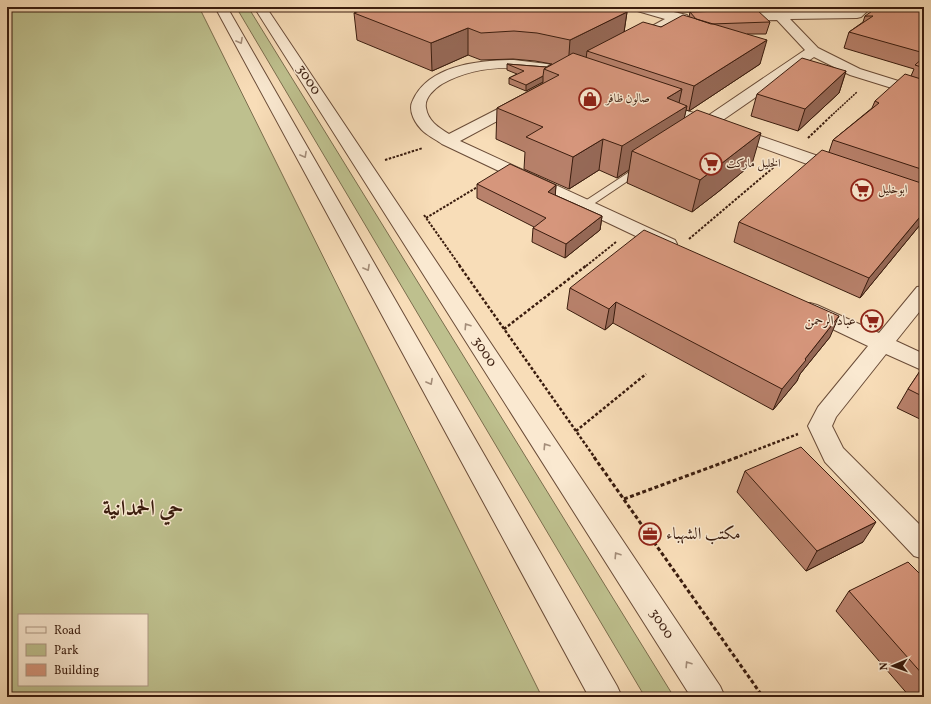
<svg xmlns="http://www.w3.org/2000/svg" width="931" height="704" font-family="Vollkorn,Amiri,serif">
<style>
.green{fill:#bec08e;stroke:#7c6e4e;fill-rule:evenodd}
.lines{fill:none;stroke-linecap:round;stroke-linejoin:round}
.service-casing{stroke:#6a4c38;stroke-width:2}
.minor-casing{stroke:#6a4c38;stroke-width:2}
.tertiary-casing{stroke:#6a4c38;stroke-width:2}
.path-far3{stroke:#3a1c0e;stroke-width:1.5;stroke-dasharray:2 1;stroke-linecap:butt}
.path-far2{stroke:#3a1c0e;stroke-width:2;stroke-dasharray:2.5 1.5;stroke-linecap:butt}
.path-far1{stroke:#3a1c0e;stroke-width:2.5;stroke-dasharray:3 2;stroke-linecap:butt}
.path{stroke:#3a1c0e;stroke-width:3;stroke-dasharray:4 2.5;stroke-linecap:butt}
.service{fill:#fae9d1;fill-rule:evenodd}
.minor{fill:#fae9d1;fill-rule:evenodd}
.tertiary{fill:#fae9d1;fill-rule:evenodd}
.wall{fill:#b8816b;stroke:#3a1c0e}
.shaded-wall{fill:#966957;stroke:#3a1c0e}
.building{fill:#d6967c;stroke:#3a1c0e}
.oneway{stroke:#a48d79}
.labels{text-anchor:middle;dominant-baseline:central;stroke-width:3;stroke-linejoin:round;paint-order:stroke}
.far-poi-label{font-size:12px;fill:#3a1c0e;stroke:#fae9d1;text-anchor:start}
.street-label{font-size:14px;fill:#3a1c0e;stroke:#fae9d1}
.poi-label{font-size:14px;fill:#3a1c0e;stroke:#fae9d1;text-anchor:end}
.near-poi-label{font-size:17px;fill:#3a1c0e;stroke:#fae9d1;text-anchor:start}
.near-district-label{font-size:22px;font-weight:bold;fill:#3a1c0e;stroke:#fae9d1}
</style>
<rect width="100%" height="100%" fill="#f8ddb8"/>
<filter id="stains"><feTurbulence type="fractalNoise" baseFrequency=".005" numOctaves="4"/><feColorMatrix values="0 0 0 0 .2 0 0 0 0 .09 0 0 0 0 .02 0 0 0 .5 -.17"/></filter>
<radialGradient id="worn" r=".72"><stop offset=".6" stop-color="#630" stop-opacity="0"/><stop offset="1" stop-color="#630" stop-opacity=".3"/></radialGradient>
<path class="green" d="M7,7H199L542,697H7ZM19,615H147V685H19Z
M236,7H248L674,697H645Z"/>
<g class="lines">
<g class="service-casing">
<path id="service" d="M643,163L647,164L648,166L647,168L589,207L585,208L579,205Z"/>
</g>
<g class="minor-casing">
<path id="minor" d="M632,7H651L687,15L689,18L687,21L678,22L633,46L628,45L627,42L628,39L665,19L634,10Z
M769,7H779L784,12L854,10L858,7H872L861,17L857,18L790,19L818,48L860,69L924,89V98L850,75L814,57L720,122L844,165L846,169L844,173L838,174L832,173L652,108L650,105L652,102L657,101L706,117L805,50L777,20L734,21L728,17L734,13L771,12L768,9Z
M514,60L547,64L573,71L575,74L573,77C563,79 551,73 540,71C507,65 472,67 442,84C434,89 424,98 426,108C428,121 438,127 449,134L519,98H529L531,101L529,104L460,141L675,240L677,244L675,248L668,250L661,248L442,144C437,140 430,137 424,132C416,125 407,111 413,100C429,65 480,60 514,60Z
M924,286V306L896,341L924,354V371L886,354L836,417L832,426L843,448L924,529V559L914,556L825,462L808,426L818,407L868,346L803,315L800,310L803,305L810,303L817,305L879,333L917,287Z"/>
</g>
<g class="tertiary-casing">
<path id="tertiary" d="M215,7H227L617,686L622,697H589Z
M254,7H266L720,686L725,697H691Z"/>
</g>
<path class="path-far3" d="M831,116L857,92"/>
<path class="path-far2" d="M808,138L832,115
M385,160L423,148
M424,215L460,266
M426,218L479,186
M689,239L774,167
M586,266L616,242"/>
<path class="path-far1" d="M459,265L595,458
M504,329L587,265
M576,431L646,374
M735,458L798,434"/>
<path class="path" d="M594,457L763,697
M624,499L738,457"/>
<use href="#service" class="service"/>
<use href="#minor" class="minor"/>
<use href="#tertiary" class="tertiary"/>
</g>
<path class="wall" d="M357,7H610L627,12L624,32L661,27L689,17L690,12H678L674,7H745L744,10L770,22L766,34H747L760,64L689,111L686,110L684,118L752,164L718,192L692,212L627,183L629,170L617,178L599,170L569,189L524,169L525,152L496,139L497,108L542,84L543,82L526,91L509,84V78L517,74L507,70V64L546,67L552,64L535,61L513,59L481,60L468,55L432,71L357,40L354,13L363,10Z
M924,7V220L860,298L734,242L739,222L829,152L833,140L872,108L875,101L911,76L914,69L844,48L849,32L863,22L865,16Z
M846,71L839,93L798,131L751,116L757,94Z
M477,184L556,185L555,195L602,216L600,230L565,258L532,242L533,228L534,227L477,198Z
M570,288L830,337L800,374L797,381L773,410L613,323L605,330L567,309Z
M924,365V421L897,408L908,389Z
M745,471L863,542L806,571L737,492Z
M924,578V697H910L836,611L849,591Z"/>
<path class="shaded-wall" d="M627,12L623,39L587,51L586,59L568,68L570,40Z
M468,28V55L432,71L431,43Z
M767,40L760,64L689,111L694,86Z
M846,71L839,93L798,131L805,109Z
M543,76V82L526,91V85Z
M682,89L677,112L687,106L680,137L632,151L629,170L617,178L622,146L667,98Z
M761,133L752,164L718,192L692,212L700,180Z
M603,139L599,170L569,189L573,157Z
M556,185L555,199L548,192Z
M924,212V220L860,298L869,278Z
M602,216L600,230L565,258L566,244Z
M616,302L613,323L605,330L609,309Z
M839,316L830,337L800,374L797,381L773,410L782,389L805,359Z
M876,522L863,542L806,571L817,551Z"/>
<path class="building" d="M370,7H610L627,12L570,40L537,33L514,31L481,33L468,28L431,43L354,13Z
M878,7H924V53L849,32L873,16H865Z
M757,10L770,22L711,24L696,19L690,12Z
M683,15L767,40L694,86L587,51L643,22L661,27Z
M573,53L682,89L667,98L687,106L622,146L603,139L573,157L526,137L543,127L497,108L559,75L544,69Z
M924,57V68L915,65Z
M802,58L846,71L805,109L757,94Z
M507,64L546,67L544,69L543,76L526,85L509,78L524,71Z
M905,74L924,80V170L833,140L879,103L875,101Z
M697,110L761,133L726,160L700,180L632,151Z
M822,150L924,184V212L869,278L739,222Z
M510,164L556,185L548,192L602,216L566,244L533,228L546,218L477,184Z
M644,230L839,316L805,359L806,360L782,389L616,302L609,309L570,288Z
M924,365V397L908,389Z
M801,447L876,522L817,551L745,471Z
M908,562L924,578V676L849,591Z"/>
<defs><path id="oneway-chevron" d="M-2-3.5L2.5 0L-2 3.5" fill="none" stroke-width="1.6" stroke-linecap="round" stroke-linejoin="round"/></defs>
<g class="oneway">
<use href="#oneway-chevron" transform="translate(240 41) rotate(61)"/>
<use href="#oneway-chevron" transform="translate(304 155) rotate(61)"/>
<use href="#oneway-chevron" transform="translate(367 268) rotate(61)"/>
<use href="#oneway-chevron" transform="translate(467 326) rotate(-123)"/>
<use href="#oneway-chevron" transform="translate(430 382) rotate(61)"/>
<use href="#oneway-chevron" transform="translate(546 446) rotate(-123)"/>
<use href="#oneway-chevron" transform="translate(617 555) rotate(-123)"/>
<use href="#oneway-chevron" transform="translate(688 664) rotate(-123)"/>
</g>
<defs>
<g id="shop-ring" transform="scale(1.15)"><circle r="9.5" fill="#fae9d1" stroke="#8f2418" stroke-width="1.5"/><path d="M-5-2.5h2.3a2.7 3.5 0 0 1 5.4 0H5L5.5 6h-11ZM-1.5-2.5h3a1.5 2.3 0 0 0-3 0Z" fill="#8f2418"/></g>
<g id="supermarket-ring" transform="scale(1.15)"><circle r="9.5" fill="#fae9d1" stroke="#8f2418" stroke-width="1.5"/><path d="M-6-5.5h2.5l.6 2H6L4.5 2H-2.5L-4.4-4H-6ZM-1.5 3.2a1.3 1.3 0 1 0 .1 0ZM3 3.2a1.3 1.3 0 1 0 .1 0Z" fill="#8f2418"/></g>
<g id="office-ring" transform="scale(1.15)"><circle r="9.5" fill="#fae9d1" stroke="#8f2418" stroke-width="1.5"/><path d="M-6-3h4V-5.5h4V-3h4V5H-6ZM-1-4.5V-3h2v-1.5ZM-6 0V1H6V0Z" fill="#8f2418"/></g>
</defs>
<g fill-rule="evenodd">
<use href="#shop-ring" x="590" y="99"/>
<use href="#supermarket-ring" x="711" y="164"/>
<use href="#supermarket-ring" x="862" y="190"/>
<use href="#supermarket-ring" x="872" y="321"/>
<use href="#office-ring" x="650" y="534"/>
</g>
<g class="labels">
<g class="far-poi-label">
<text x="606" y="99">صالون ظافر</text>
<text x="726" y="164">الخليل ماركت</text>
<text x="878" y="190">ابوخليل</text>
</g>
<g class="street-label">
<text transform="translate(308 80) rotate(57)">3000</text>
<text transform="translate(484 352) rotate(57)">3000</text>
<text transform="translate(661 624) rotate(57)">3000</text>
</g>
<g class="poi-label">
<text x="856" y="321">عباد الرحمن</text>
</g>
<g class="near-poi-label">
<text x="666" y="534">مكتب الشهباء</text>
</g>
<g class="near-district-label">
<text x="143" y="509">حي الحمدانية</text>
</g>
</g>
<rect width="931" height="704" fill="none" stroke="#f8ddb8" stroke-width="24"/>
<rect x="8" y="8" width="915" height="688" fill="none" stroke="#3a1c0e" stroke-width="2"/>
<rect x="12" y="12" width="907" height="680" fill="none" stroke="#3a1c0e"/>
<rect x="18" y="614" width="130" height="72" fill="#fae9d1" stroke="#ad9783"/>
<rect x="26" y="627" width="20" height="6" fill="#fae9d1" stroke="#ad9783"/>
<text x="54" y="634" font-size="12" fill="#3a1c0e">Road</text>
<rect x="26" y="644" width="20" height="12" fill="#bec08e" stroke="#ad9783"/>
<text x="54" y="654" font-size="12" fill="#3a1c0e">Park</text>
<rect x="26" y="664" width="20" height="12" fill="#d6967c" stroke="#ad9783"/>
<text x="54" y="674" font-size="12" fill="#3a1c0e">Building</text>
<g transform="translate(893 666) rotate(268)" stroke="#fae9d1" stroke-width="3" paint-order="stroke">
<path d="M0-3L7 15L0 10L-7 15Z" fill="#3a1c0e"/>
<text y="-6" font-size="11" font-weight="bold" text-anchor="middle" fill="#3a1c0e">N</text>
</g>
<rect width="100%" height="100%" filter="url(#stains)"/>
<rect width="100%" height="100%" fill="url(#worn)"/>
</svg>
